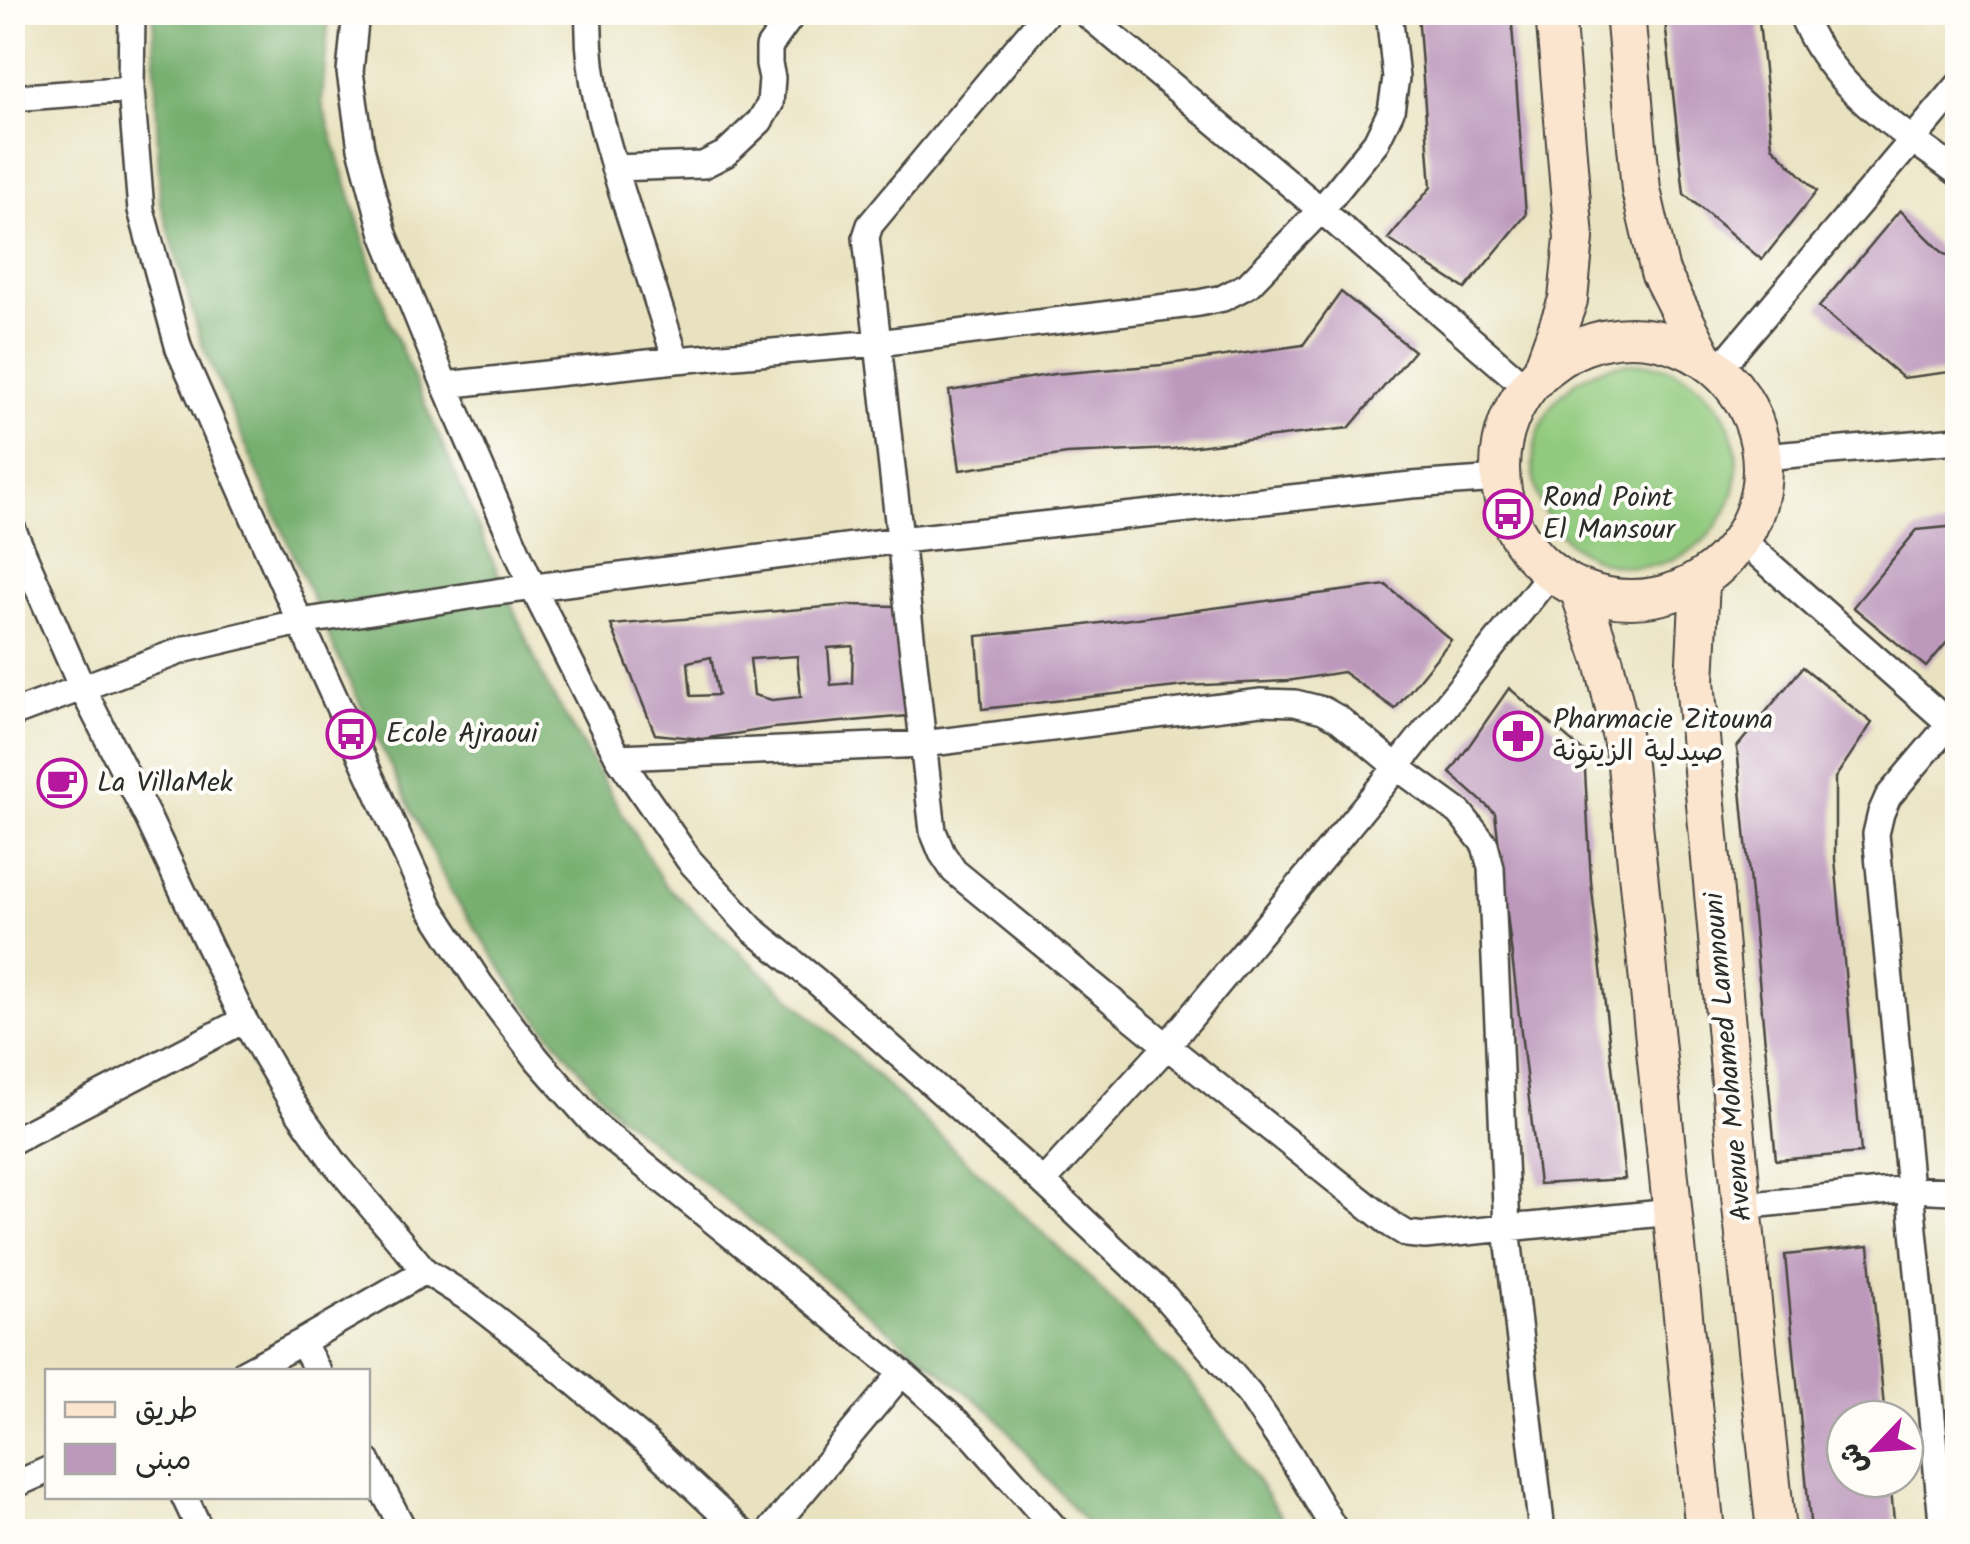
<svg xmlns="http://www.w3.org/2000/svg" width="1970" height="1544" font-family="Kalam,'Playpen Sans Arabic',sans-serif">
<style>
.green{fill:#91ca7e;stroke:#5e7a54;stroke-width:2.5}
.forest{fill:#74ae6d;stroke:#506c4c;stroke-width:2.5}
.building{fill:#bc98bc;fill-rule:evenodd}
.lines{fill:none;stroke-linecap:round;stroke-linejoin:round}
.street-casing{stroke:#484641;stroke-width:30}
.secondary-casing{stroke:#484641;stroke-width:42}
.street{stroke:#fff;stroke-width:25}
.secondary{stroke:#fbe5cf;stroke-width:38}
.labels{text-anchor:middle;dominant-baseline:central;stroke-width:8;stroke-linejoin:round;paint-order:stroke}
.poi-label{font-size:28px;fill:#2b2b2b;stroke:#fdfcf7;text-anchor:start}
.street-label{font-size:28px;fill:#2b2b2b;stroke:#fdfcf7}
</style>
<rect width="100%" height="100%" fill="#fdfcf7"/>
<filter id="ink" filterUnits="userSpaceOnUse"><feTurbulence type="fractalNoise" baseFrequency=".01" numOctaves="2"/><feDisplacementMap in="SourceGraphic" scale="20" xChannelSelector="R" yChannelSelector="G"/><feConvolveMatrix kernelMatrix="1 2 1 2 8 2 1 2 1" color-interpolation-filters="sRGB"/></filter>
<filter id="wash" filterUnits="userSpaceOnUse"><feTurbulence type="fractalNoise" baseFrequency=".0048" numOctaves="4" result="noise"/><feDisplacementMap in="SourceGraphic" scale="40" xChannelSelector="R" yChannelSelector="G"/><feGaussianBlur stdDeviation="2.25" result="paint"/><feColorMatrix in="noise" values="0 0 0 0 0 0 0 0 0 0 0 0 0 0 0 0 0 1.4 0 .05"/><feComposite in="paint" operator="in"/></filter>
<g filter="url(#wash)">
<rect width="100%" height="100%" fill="#e9e2c0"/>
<path class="green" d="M1533 465a102 102 0 1 1 204 0a102 102 0 1 1-204 0Z"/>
<path class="forest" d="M153,13H329L322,103L389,321L545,682L664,884L850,1051L1082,1270L1197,1390L1291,1531H1092L994,1414L615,1112L524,1002L451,892L336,653L202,344L160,201Z"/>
<g id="blocks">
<path class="building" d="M1418,12H1511L1526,215L1465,289L1388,239L1431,187Z
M1664,12H1758L1772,146L1817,191L1762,260L1684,194Z
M1900,210L1944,254L1958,259V371L1903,378L1819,307Z
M1341,292L1414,351L1349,428L1172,449L1067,454L960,470L949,391L1054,374L1162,365L1303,345Z
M1958,526V629L1926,667L1853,607L1917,530Z
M1386,585L1451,640L1395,709L1343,672L1287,681L1185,686L982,709L977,636L1085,625Z
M849,605L895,606L908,716L774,728L702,739L655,734L611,625ZM853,646L852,683L831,685L828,648ZM797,656L801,697L772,700L754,695L750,659ZM711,657L718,695L691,696L688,662Z
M1803,667L1872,723L1835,778V859L1861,1153L1776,1160L1737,747Z
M1509,688L1584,752L1591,882L1625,1179L1539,1184L1495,813L1450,773Z
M1869,1246L1885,1419H1845V1479H1890L1895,1532H1811L1785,1255Z"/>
</g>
</g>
<g filter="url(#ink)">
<use href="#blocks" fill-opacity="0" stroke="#484641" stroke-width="2.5"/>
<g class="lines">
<g class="street-casing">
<path id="street" d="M132,12L131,89L141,210L179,349L300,622L430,907L480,984L538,1060L597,1127L902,1373L973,1436L1058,1532
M356,12L350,72L361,148L384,234L445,385L533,588L618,757L689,860L752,929L816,981L1043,1182L1165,1297L1249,1394L1289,1453L1336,1532
M589,12C586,83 608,148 629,214C645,263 661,311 676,360
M1047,12L870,225L866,237L933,831L942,853L954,871L1167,1046L1392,1225L1407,1234L1425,1236L1673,1212
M1084,12L1321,210L1526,387
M1801,12C1827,86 1898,128 1958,173
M12,98L131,89
M614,168L703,165L725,154L760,121L770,104L772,78L769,64V47L794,12
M1719,369L1958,86
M445,385L676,360L878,343L1199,303L1223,298L1248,285L1321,210L1376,142L1391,111L1396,78L1389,12
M1763,457L1958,440
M12,528L82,688L148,818L244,1020L293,1104L334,1162L425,1271L474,1302L547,1359L646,1442L742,1532
M1742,540L1958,731
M12,714L186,649L300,622L496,592L900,540L1412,485L1499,479
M618,757L923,744L1261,702L1295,703L1323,710L1339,719L1397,767L1460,813L1485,845L1491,868L1507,1228L1542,1532
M12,1141L244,1020
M1043,1182L1167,1046L1397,767L1551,573
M1742,1206L1910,1189L1952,1191L1958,1194
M302,1342L318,1372
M245,1372L302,1342L425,1271
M368,1462L405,1532
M12,1486L48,1470
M184,1496L201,1532
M12,1531L13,1532
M769,1532L902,1373
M1943,1532L1876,834L1881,813L1888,797L1958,714"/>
</g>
<g class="secondary-casing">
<path id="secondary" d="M1625,12L1641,190L1660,272L1703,357
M1500 468a131 131 0 1 1 262 0a131 131 0 1 1-262 0Z
M1543,369L1568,300L1574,238L1555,12
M1700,581L1695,681L1742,1206L1776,1532
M1579,589L1604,662L1626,755L1705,1532"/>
</g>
<use href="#street" class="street"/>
<use href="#secondary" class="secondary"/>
</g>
</g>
<defs>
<g id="bus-ring" transform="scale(2.5)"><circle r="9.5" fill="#fdfcf7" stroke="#b5179e" stroke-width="1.5"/><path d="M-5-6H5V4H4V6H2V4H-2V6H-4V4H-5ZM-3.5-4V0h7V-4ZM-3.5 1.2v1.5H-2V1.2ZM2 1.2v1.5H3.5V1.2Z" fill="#b5179e"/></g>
<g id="pharmacy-ring" transform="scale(2.5)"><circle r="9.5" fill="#fdfcf7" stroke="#b5179e" stroke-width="1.5"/><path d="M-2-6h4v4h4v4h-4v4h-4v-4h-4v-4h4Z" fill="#b5179e"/></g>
<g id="cafe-ring" transform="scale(2.5)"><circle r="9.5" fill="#fdfcf7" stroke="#b5179e" stroke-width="1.5"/><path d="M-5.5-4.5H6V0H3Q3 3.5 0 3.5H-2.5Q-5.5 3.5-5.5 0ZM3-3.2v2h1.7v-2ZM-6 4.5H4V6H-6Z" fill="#b5179e"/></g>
</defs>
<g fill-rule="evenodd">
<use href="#bus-ring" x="1508" y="514"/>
<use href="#bus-ring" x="351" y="734"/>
<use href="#pharmacy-ring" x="1518" y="736"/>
<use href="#cafe-ring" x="62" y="783"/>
</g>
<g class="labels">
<g class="poi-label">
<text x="1543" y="498">Rond Point<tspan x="1543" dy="32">El Mansour</tspan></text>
<text x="1553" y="720">Pharmacie Zitouna<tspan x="1553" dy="32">صيدلية الزيتونة</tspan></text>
<text x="386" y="734">Ecole Ajraoui</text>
<text x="97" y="783">La VillaMek</text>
</g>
<g class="street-label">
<text transform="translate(1729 1057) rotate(-95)">Avenue Mohamed Lamnouni</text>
</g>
</g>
<rect width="1970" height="1544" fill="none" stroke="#fdfcf7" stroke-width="50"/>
<rect x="45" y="1369" width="325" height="130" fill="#fdfcf7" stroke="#a9a8a5" stroke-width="2.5"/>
<rect x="65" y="1402" width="50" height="15" fill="#fbe5cf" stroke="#a9a8a5" stroke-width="2.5"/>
<text x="135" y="1419" font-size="30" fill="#2b2b2b">طريق</text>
<rect x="65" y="1444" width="50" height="30" fill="#bc98bc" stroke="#a9a8a5" stroke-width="2.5"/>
<text x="135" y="1469" font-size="30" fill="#2b2b2b">مبنى</text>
<g transform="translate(1875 1449) rotate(245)"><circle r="48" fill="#fdfcf7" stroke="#a9a8a5" stroke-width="2.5"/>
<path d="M0-8L18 38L0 25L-18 38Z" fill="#b5179e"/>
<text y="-15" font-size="28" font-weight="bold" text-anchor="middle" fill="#2b2b2b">ش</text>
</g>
</svg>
